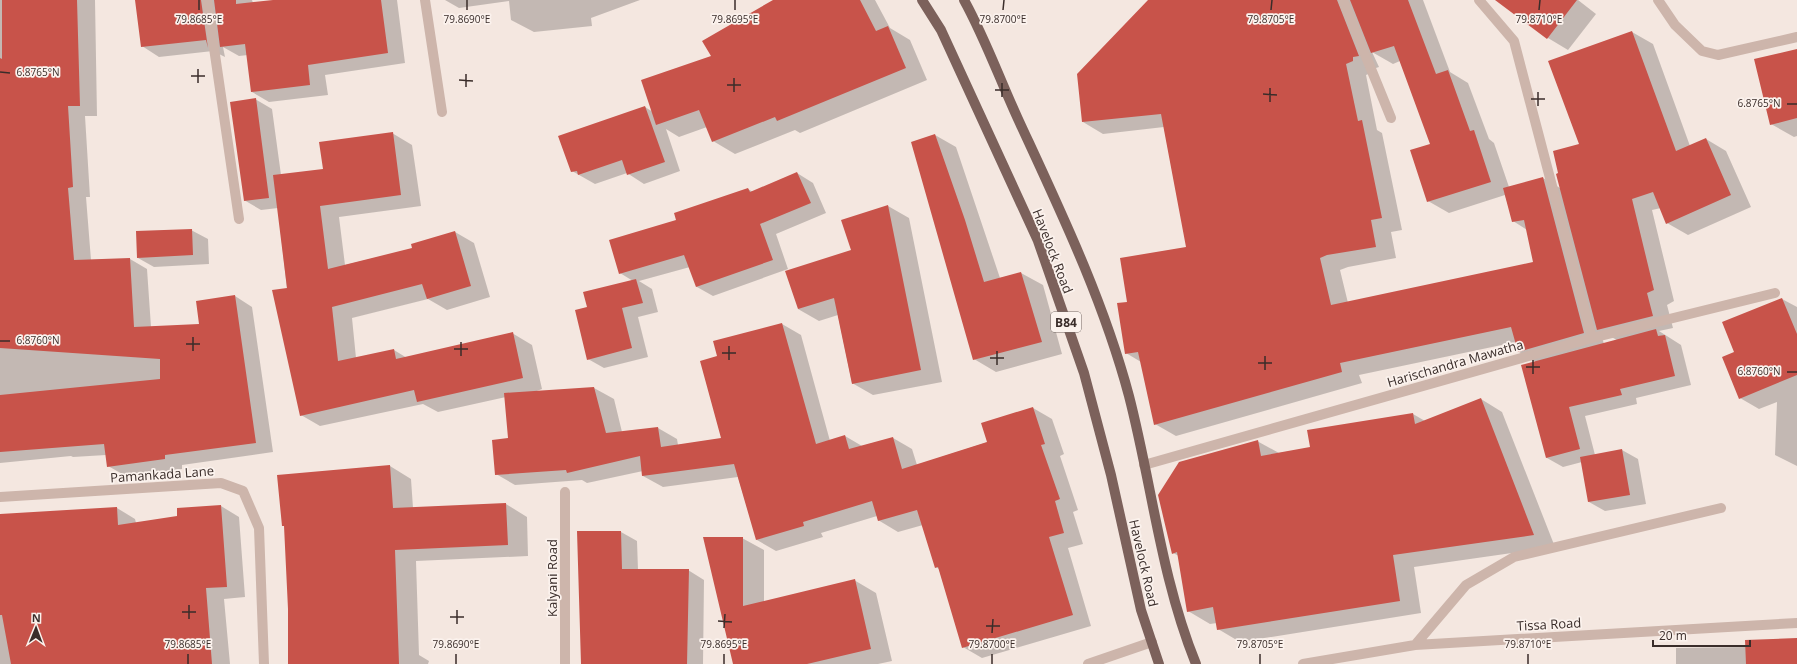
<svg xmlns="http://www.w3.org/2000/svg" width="1797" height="664" font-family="'Open Sans',sans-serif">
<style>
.shadow{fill:#0003;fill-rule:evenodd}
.building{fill:#c8534a}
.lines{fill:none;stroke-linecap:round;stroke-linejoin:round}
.minor{stroke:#cdb5ab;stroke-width:10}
.major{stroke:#7c615b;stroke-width:10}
.ticks{fill:none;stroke:#3a2d2a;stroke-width:1.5}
.labels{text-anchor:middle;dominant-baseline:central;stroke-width:3.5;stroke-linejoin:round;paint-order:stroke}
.shield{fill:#fbf2ed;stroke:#746864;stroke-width:1}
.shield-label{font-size:12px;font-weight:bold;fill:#3a2d2a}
.street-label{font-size:13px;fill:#3a2d2a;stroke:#fbf2ed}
.ticks-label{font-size:10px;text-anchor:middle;fill:#3a2d2a;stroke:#fbf2ed;stroke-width:3.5;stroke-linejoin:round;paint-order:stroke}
</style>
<rect width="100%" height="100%" fill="#f4e7e0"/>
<path class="shadow" d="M0,0H95L97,116H85L90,197H86L91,260L130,259L147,269L151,327L200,325L235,296L252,307L273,452L182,465V469L126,476L108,466L106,455L73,457L71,456L0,463Z
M136,0H252L253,3L282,0H397L405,63L325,75L328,95L269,102L252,92L248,55L239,56L223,47L225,57L213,51L159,57L142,46Z
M445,0H640L591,18L592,26L534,32L511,20L509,1L459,8Z
M775,0H875L890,28L910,40L927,80L800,133L795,130L735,154L713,141L707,127L679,137L666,129L680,171L644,184L627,173L595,184L572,171L645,107L653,112Z
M1150,0H1423L1450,72L1468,83L1489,139L1494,143L1509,187L1543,178L1560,188L1632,32L1653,44L1690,146L1706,139L1726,151L1751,207L1688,235L1667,223L1661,208L1652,210L1674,301L1667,305L1673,328L1659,331L1681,345L1691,385L1636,398L1637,404L1585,416L1595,455L1622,450L1638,459L1646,504L1605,511L1589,502L1582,462L1563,467L1547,458L1536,362L1519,352L1516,342L1359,375L1362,383L1176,436L1155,424L1141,362L1126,353L1128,303L1187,248L1164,127L1103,134L1083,122ZM1372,52L1393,64L1400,61L1432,144L1428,201L1449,213L1505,195L1513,221L1527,230L1534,263L1348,303L1340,270L1348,267L1396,258L1391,232L1402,230L1382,133L1377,130L1366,75L1373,72V69L1379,67ZM1600,331L1617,340L1604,344Z
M1508,0H1578L1596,14L1568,50L1548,38L1512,12Z
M1797,50V136L1794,137L1771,124Z
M255,99L272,109L281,175L324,170L392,133L412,145L421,206L339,217L345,265L413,249L455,232L474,243L490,297L447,310L428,299L352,318L356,358L394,350L407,358L512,333L532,345L542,389L534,392L594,388L614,399L622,432L658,428L677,439L678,445L722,439L718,357L782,324L801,335L830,441L845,436L862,446L893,438L912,449L917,465L988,442L1033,408L1052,419L1064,454L1060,456L1078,510L1073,512L1083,544L1068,548L1091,626L982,658L963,647L939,569L936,567L923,525L898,532L878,520L877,516L821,533L823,537L776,551L757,540L738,477L663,487L643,476V471L587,483L582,480L515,485L496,474L509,439L506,397L438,412L423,404L320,426L301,415L278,208L261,210L244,200Z
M935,135L956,147L1000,278L1021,273L1043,285L1062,354L996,372L974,359Z
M797,173L813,183L826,213L776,234L788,269L713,296L697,287L690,267L639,281L652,289L658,312L638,317L648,357L604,368L588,359V308L633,281L620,273L678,221L748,189L753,192Z
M888,206L909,218L942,382L873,395L852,383L838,315L819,321L798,309L852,251Z
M191,230L208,239L209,264L154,267L138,258Z
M1782,299L1797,307V466L1775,455L1777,402L1759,409L1740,398L1735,352Z
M1481,399L1502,412L1555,547L1414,567L1421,613L1240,642L1218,629L1217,623L1210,624L1188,611L1179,556L1173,553L1257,441L1279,453L1311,448L1413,414L1425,421Z
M390,466L411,479L413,508L506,504L527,517L528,556L416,561L419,655L429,661L428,664H289Z
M221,506L239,517L245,597L224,599L230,664H0V530L117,508L135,519L136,523L178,517Z
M621,532L637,541L638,570H688L704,580L703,664H582Z
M742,538L764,550V602L854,580L876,593L892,661L878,664H734Z
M1797,639V664H1676V648L1746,647Z"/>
<path class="building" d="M2,0H77L80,106H68L73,187L68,188L74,260L130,258L134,327L199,324L196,301L235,295L256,443L165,455V459L107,467L104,444L0,452V395L160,379V359L0,348V58L2,59Z
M135,0H201L208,48L206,40L141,47Z
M214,0H236V4L273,0H381L388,53L308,65L310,85L251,92L245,44L220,47Z
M773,0H860L876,31L888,26L906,68L777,121L775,117L712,142L699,110L656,125L641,80L711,56L702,41Z
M1148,0H1337L1359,56L1353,57V61L1346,64L1358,121L1362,120L1382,218L1371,220L1376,247L1327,255L1320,258L1331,305L1533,262L1524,220L1512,222L1503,188L1543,177L1584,333L1518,352L1511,327L1340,363L1342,372L1154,425L1138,352L1125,354L1117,303L1127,302L1120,258L1186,247L1161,114L1082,122L1077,74Z
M1350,0H1408L1436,74L1448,70L1470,131L1474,130L1491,182L1427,202L1410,150L1430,144L1394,46L1371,53Z
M1495,0H1577L1547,39Z
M1632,31L1676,151L1706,138L1731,195L1666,224L1653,192L1632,199L1654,290L1647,293L1653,316L1597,330L1556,174L1558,173L1553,151L1579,144L1548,61Z
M1797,49V118L1770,125L1754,59Z
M256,98L269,198L244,201L230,102Z
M645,106L665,162L627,175L622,160L578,175L577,171L571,172L558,136Z
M393,132L401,195L320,206L328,269L412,248L411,244L455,231L471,286L427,299L422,284L332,307L338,361L394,349L396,359L513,332L523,378L417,402L414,390L300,416L272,290L287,288L273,175L323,169L319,142Z
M935,134L965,220L984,282L1021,272L1042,342L973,360L911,142Z
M797,172L811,203L760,224L773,260L696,287L684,255L619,274L609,240L676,220L674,213L748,188L750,192Z
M888,205L921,370L852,384L834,298L798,309L785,271L851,250L841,220Z
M192,229L193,255L137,258L136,231Z
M636,279L643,303L622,308L632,348L587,360L575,310L587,307L583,292Z
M1782,298L1797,334V375L1739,399L1722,357L1734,352L1722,322Z
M782,323L816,444L845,435L849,449L893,437L902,469L987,442L981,423L1033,407L1045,444L1041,445L1060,499L1055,501L1064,533L1049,537L1073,615L962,648L938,567L935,568L917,510L878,521L872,501L803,522L804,526L756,540L734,464L642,476L640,456L567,473L566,470L495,475L492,440L508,438L504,393L594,387L606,433L658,427L661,447L721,438L700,361L717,356L713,341Z
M1656,329L1658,336L1665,335L1675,376L1620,389L1622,395L1569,407L1580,449L1546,458L1521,365Z
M1481,398L1534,535L1393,555L1400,601L1217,630L1213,607L1187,612L1177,552L1172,554L1158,495L1179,462L1258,440L1261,456L1310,447L1307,430L1413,413L1415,424Z
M1622,449L1630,495L1588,502L1580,457Z
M390,465L393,508L506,503L508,545L395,550L399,664H288V609L284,526H282L277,475Z
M221,505L227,587L206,588L212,664H11L2,615H0V514L117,507L118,525L177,516V508Z
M577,531H621L622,569H689L687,664H581Z
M703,537H743V606L855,579L871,649L807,664H733Z
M1797,638V664H1746L1745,640Z"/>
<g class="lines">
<path class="minor" d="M207,0L239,219
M425,0L442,112
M1343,0L1391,118
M1479,0L1514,41L1592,338
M1658,0L1675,25L1702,51L1718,55L1797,37
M1144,465L1592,338L1775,293
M0,497L221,483L243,491L259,528L264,664
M1415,645L1466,585L1514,557L1721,508
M565,664V492
M1088,664L1152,642
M1303,664L1415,645L1797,623"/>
<path class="major" d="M922,0L941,30L1038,241L1084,373L1111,475L1141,610L1159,664
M964,0C985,38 1000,80 1018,119C1060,210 1103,299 1129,396C1152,485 1161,578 1196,664"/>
</g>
<path class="ticks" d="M199,10V0M467,10V0M735,10V0M1003,10L1004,0M1271,10L1272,0M1539,10L1540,0M0,72L10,73M191,76H205M459,80L473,81M198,83V69M727,85H741M466,87V74M995,90H1009M734,92V78M1263,94L1277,95M1002,97V83M1531,99H1545M1270,102V88M1787,104H1797M1538,106V92M0,341H10M186,344H200M454,349H468M193,351V337M722,353H736M461,356V342M990,358H1004M729,360V346M1258,363H1272M997,365V351M1526,367H1540M1265,370V356M1787,372H1797M1533,374V360M182,612H196M450,617H464M189,619V605M718,621L732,622M457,624V610M986,626H1000M724,628L725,614M992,633L993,619M188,664V654M456,664V654M724,664V654M992,664V654M1260,664V654M1528,664V654"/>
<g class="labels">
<rect class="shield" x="1051" y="312" width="30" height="20" rx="3"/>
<g class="shield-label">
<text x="1066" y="322">B84</text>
</g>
<g class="street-label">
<text transform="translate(1053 251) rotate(69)">Havelock Road</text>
<text transform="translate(1455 363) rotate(-16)">Harischandra Mawatha</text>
<text transform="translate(162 474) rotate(-4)">Pamankada Lane</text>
<text transform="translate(1144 563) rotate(77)">Havelock Road</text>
<text transform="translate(552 578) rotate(-90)">Kalyani Road</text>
<text transform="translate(1549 624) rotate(-3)">Tissa Road</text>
</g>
</g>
<g class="ticks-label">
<text x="199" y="23">79.8685°E</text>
<text x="467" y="23">79.8690°E</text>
<text x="735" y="23">79.8695°E</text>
<text x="1003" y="23">79.8700°E</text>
<text x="1271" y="23">79.8705°E</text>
<text x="1539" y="23">79.8710°E</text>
<text x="38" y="76">6.8765°N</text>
<text x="1759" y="107">6.8765°N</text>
<text x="38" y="344">6.8760°N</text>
<text x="1759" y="375">6.8760°N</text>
<text x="188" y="648">79.8685°E</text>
<text x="456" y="648">79.8690°E</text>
<text x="724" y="648">79.8695°E</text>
<text x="992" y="648">79.8700°E</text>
<text x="1260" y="648">79.8705°E</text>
<text x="1528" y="648">79.8710°E</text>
</g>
<g transform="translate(36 628) rotate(1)" stroke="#fbf2ed" stroke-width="3" paint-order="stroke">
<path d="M0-3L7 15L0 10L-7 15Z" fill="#3a2d2a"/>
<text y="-6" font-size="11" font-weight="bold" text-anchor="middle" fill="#3a2d2a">N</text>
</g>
<path d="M1653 640v6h97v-6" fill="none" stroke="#3a2d2a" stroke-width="2"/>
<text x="1659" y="640" font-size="12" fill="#3a2d2a" stroke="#fbf2ed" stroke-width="3" paint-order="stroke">20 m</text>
</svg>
